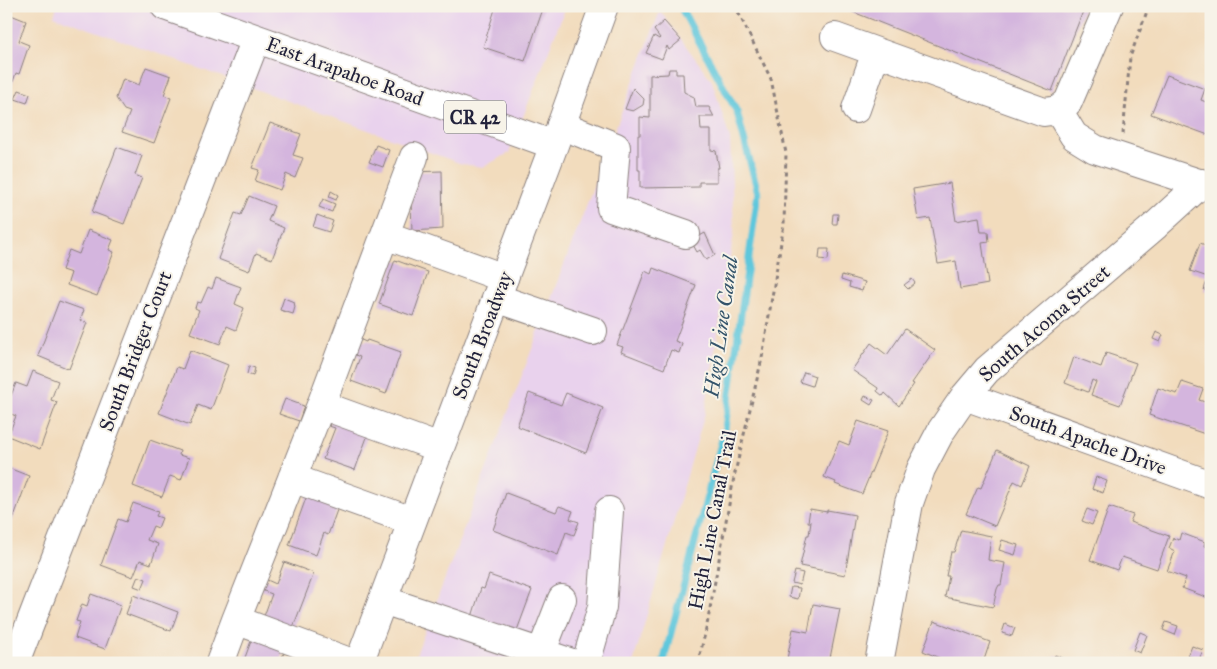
<svg xmlns="http://www.w3.org/2000/svg" width="1217" height="669" font-family="'IM FELL Great Primer',serif">
<style>
.built{fill:#e9d2ed}
.lines{fill:none;stroke-linecap:round;stroke-linejoin:round}
.stream{stroke:#5fc7dc;stroke-width:7}
.building{fill:#d4b5de}
.minor-casing{stroke:#8a7f7c;stroke-width:30}
.major-casing{stroke:#8a7f7c;stroke-width:30}
.path{stroke:#8a7f7c;stroke-width:3;stroke-dasharray:4 4;stroke-linecap:butt}
.minor{stroke:#fff;stroke-width:28}
.major{stroke:#fff;stroke-width:28}
.labels{text-anchor:middle;dominant-baseline:central;stroke-width:4;stroke-linejoin:round;paint-order:stroke}
.shield{fill:#f7f3e8;stroke:#62616f;stroke-width:1}
.shield-label{font-size:19px;font-weight:bold;fill:#22223b}
.street-label{font-size:20px;fill:#22223b;stroke:#f7f3e8}
.water-label{font-size:21px;font-style:italic;fill:#34546b;stroke:#f7f3e8}
</style>
<rect width="100%" height="100%" fill="#f7f3e8"/>
<filter id="ink" filterUnits="userSpaceOnUse"><feTurbulence type="fractalNoise" baseFrequency=".02" numOctaves="2"/><feDisplacementMap in="SourceGraphic" scale="10" xChannelSelector="R" yChannelSelector="G"/><feConvolveMatrix kernelMatrix="1 2 1 2 8 2 1 2 1" color-interpolation-filters="sRGB"/></filter>
<filter id="wash" filterUnits="userSpaceOnUse"><feTurbulence type="fractalNoise" baseFrequency=".0096" numOctaves="4" result="noise"/><feDisplacementMap in="SourceGraphic" scale="20" xChannelSelector="R" yChannelSelector="G"/><feGaussianBlur stdDeviation="1.12" result="paint"/><feColorMatrix in="noise" values="0 0 0 0 0 0 0 0 0 0 0 0 0 0 0 0 0 1.4 0 .05"/><feComposite in="paint" operator="in"/></filter>
<g filter="url(#wash)">
<rect width="100%" height="100%" fill="#f2dcbd"/>
<path class="built" d="M57,6H566L509,153L483,167L462,164L54,16Z
M660,11L712,81L730,139L734,232L705,413L633,663H413Z"/>
<g class="lines">
<path class="stream" d="M663,663L725,428L758,193L737,112L680,6"/>
</g>
<g id="blocks">
<path class="building" d="M496,6H544L525,61L483,47Z
M838,6H1085L1052,91Z
M6,13L26,21L19,41L29,45L19,74L16,73L11,87L6,85Z
M664,21L681,40L669,50L667,46L662,59L646,53L654,36L659,39L660,38L654,30Z
M146,67L171,76L164,95L171,98L154,143L122,132L130,112L124,110L116,98L123,79L139,85Z
M669,69H676V74H683L684,92L694,97L696,107H709L714,117H700L701,130H711V150L716,151L719,168H717V182H699V187L640,188V170H638V135H640V117L650,118V75L668,74Z
M1167,75L1205,89L1201,100L1211,104V136L1151,114Z
M633,88L644,99L643,105L633,111L625,109Z
M19,90L30,94L27,103L15,99Z
M270,123L301,134L293,155L303,158L295,178L286,174L280,190L255,181L259,170L252,168Z
M376,145L389,150L383,167L369,162Z
M117,147L142,156L135,175L142,178L124,224L92,212Z
M442,171L443,229L412,231L410,172Z
M950,183L956,221L979,217L981,232H988L989,242L982,243L988,284L960,289L956,261L938,264L930,218L918,220L913,189Z
M331,191L338,195L336,200L329,197Z
M249,196L274,206L268,221L284,228L272,259L256,253L249,271L218,259L235,213L241,215Z
M323,199L335,204L332,212L319,207Z
M833,214H838L837,224H832Z
M317,215L333,221L329,232L313,227Z
M88,230L113,240L109,250L114,252L97,296L67,285L71,273L62,270L69,250L79,254Z
M705,233L715,255L706,260L700,250L697,252L691,241Z
M1200,243L1211,247V293L1204,290L1208,277L1190,271Z
M820,249H829L828,260L819,259Z
M395,260L428,272L413,316L379,304Z
M653,268L696,285L675,341L682,344L679,353L671,350L664,369L621,352L623,347L617,345L645,271L651,274Z
M842,275L865,282L862,291L849,287L850,283L841,280Z
M216,278L241,287L235,304L244,308L236,330L227,326L220,344L190,333L199,310L195,308L197,302L201,303L208,287L212,289Z
M912,279L915,283L908,289L904,285Z
M284,298L294,302L295,307L293,314L280,310Z
M59,301L84,310L80,320L87,323L69,369L38,356Z
M905,329L935,350L912,383L914,384L899,406L885,393L883,396L877,391L878,388L852,370L871,343L887,355Z
M1156,332L1163,335L1160,342L1153,339Z
M359,339L366,342L367,340L401,352L386,394L351,381L360,357L353,354Z
M190,350L228,365L211,410L198,405L190,425L159,413L177,367L183,369Z
M1106,353L1136,363L1120,405L1091,395L1096,382L1092,380L1088,392L1065,383L1074,357L1101,367Z
M249,366L255,368L253,376L247,374Z
M33,371L58,381L51,400L57,402L40,449L8,436L16,416L6,412V408L16,383L27,387Z
M804,372L815,376L812,386L800,382Z
M1182,382L1203,389L1199,400L1211,404V436L1149,415L1158,388L1177,394Z
M529,393L561,405L566,393L603,408L586,453L517,426Z
M865,396L874,400L871,405L863,400Z
M285,399L304,406L299,421L279,414Z
M334,412L370,429L355,470L323,459L335,428L329,426Z
M858,421L888,431L862,494L835,484L836,482L824,477L839,441L849,445Z
M150,440L180,451L179,455L189,458L181,480L170,476L162,497L133,486Z
M997,450L1030,466L1022,485L1014,481L995,526L966,514L978,487L981,488Z
M6,467L29,476L12,522L6,520Z
M1096,477L1107,481L1103,493L1092,489Z
M310,487L341,499L328,535L324,533L316,555L289,545Z
M506,493L556,512L559,506L573,511L570,519L579,522L574,535L566,532L558,555L493,530Z
M133,503L158,512L156,516L162,518L158,528L153,526L147,540L158,544L151,564L140,560L133,577L101,565L118,519L126,522Z
M1109,507L1133,515L1130,522L1169,536L1157,569L1122,557L1117,570L1090,560Z
M810,509L827,512V510L855,515L845,575L800,566L807,535H809L811,522H808Z
M1087,509L1097,513L1092,525L1082,521Z
M961,530L991,536L988,560L1005,563L1001,585H999L997,589L993,607L945,597L949,576H946L951,552H954Z
M1181,533L1205,542L1204,546L1211,548V599L1182,588L1186,578L1167,571L1175,551L1169,548L1173,538L1179,540Z
M1002,540L1018,545L1015,555L999,550Z
M284,562L314,573L292,630L263,619L272,594L261,590L265,579L276,584Z
M795,571L803,573L800,585L792,583Z
M489,575L532,590L516,633L472,617L481,588L484,589Z
M138,576L146,579L142,589L134,586Z
M791,587L800,588L798,599L789,597Z
M91,594L121,605L105,649L75,638L80,622L76,621L82,604L87,606Z
M133,595L178,612L171,631L126,614Z
M813,604L840,609L829,663H805L787,659L793,629L808,632Z
M934,621L990,642L983,663H951L923,651Z
M1166,622L1178,626L1175,635L1163,630Z
M1005,624L1015,628L1012,636L1002,633Z
M1140,632L1147,635L1140,653L1133,650Z
M254,633L287,645L280,663H243Z
M1192,646L1203,650L1199,660L1188,656Z
M1055,655L1074,663H1052Z
M75,657L90,663H72Z"/>
</g>
</g>
<g filter="url(#ink)">
<use href="#blocks" fill-opacity="0" stroke="#8a7f7c" stroke-width="1"/>
<g class="lines">
<g class="minor-casing">
<path id="minor" d="M835,37L1044,112L1058,110L1068,102L1109,6
M856,109L876,52
M1058,110L1074,136L1095,149L1211,187
M561,125L616,147L611,208L686,234
M385,235L504,278
M496,298L593,331
M965,396L1211,485
M321,405L414,157
M292,478L412,521
M383,600L572,663
M236,620L321,405L440,448
M541,653L562,599
M15,663L256,39
M220,663L236,620L352,663
M586,663L602,607L609,511
M879,663L909,503L921,469L941,431L965,396L987,370L1156,225L1202,183"/>
</g>
<g class="major-casing">
<path id="major" d="M165,6L554,145
M359,663L554,145L604,6"/>
</g>
<path class="path" d="M1123,134L1130,57L1149,6
M698,663L707,625L734,477L762,358L784,224L786,153L771,79L735,6"/>
<use href="#minor" class="minor"/>
<use href="#major" class="major"/>
</g>
</g>
<g class="labels">
<rect class="shield" x="444" y="100.5" width="62" height="33" rx="4"/>
<g class="shield-label">
<text x="475" y="117">CR 42</text>
</g>
<g class="street-label">
<text transform="translate(345 71) rotate(20)">East Arapahoe Road</text>
<text transform="translate(1044 323) rotate(-41)">South Acoma Street</text>
<text transform="translate(482 335) rotate(-69)">South Broadway</text>
<text transform="translate(135 351) rotate(-69)">South Bridger Court</text>
<text transform="translate(1088 440) rotate(20)">South Apache Drive</text>
<text transform="translate(712 520) rotate(-79)">High Line Canal Trail</text>
</g>
<g class="water-label">
<text transform="translate(721 327) rotate(-82)">High Line Canal</text>
</g>
</g>
<rect width="1217" height="669" fill="none" stroke="#f7f3e8" stroke-width="25"/>
</svg>
